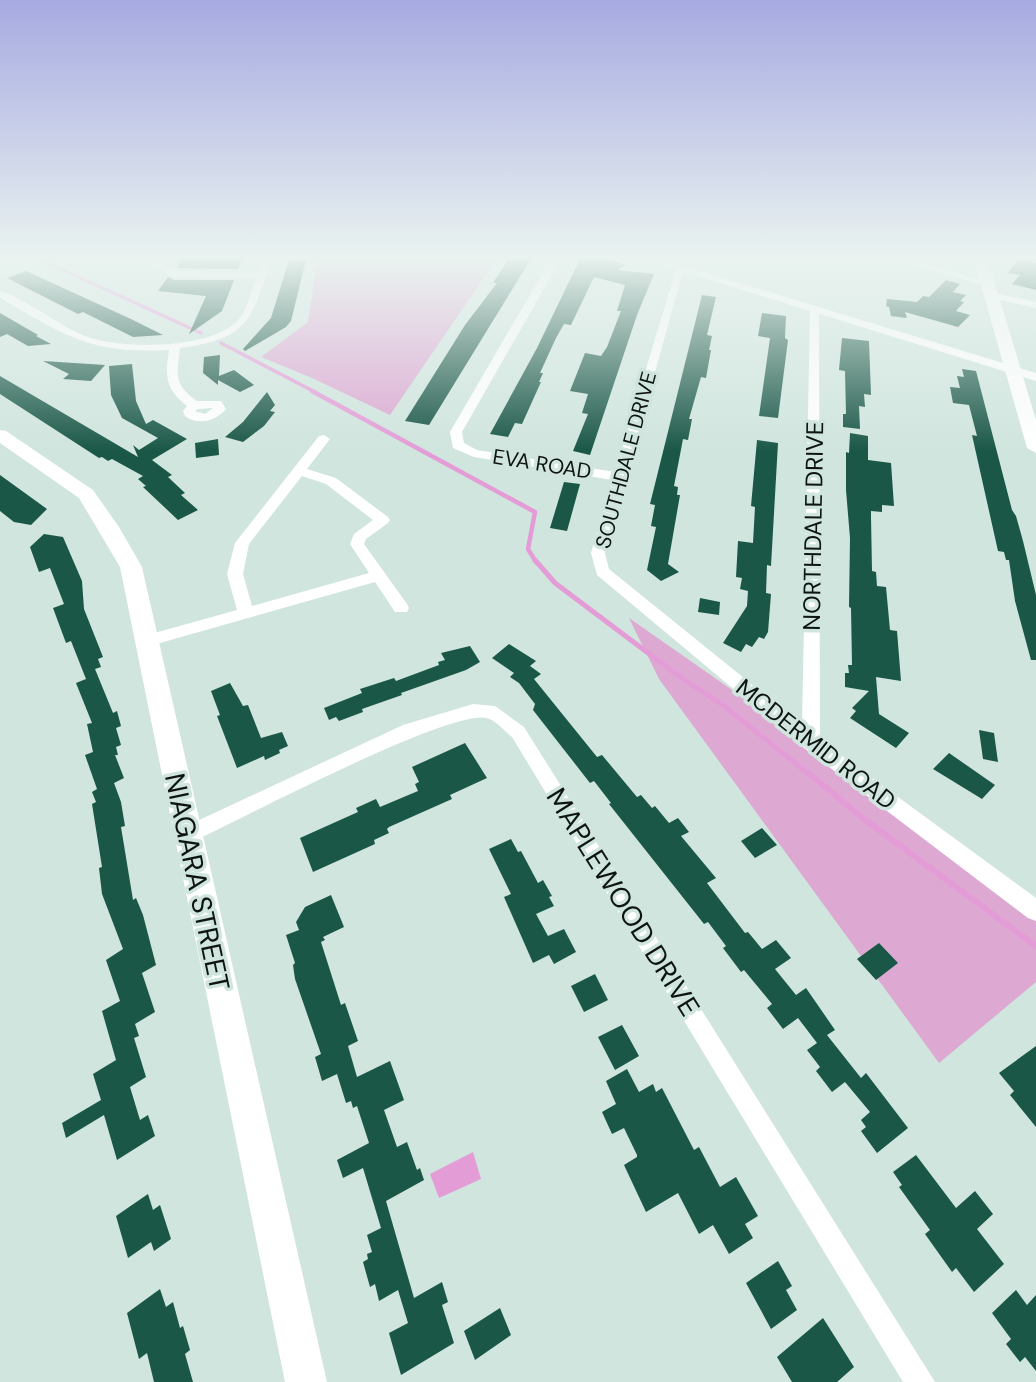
<svg xmlns="http://www.w3.org/2000/svg" width="1036" height="1382" font-family="'DM Sans',sans-serif">
<style>
.green{fill:#dda9d3}
.water{fill:#e49cd7}
.lines{fill:none;stroke-linecap:round;stroke-linejoin:round}
.stream-far3{stroke:#e49cd7;stroke-width:3.5}
.stream-far2{stroke:#e49cd7;stroke-width:4.5}
.stream-far1{stroke:#e49cd7;stroke-width:5}
.stream{stroke:#e49cd7;stroke-width:6}
.building{fill:#1a5747}
.minor{fill:#fff;fill-rule:evenodd}
.tertiary{fill:#fff;fill-rule:evenodd}
.secondary{fill:#fff;fill-rule:evenodd}
.labels{text-anchor:middle;dominant-baseline:central;stroke-width:7;stroke-linejoin:round;paint-order:stroke}
.far-street-label{font-size:21px;fill:#0d1412;stroke:#d0e5de}
.street-label{font-size:24px;fill:#0d1412;stroke:#d0e5de}
.near-street-label{font-size:28px;fill:#0d1412;stroke:#d0e5de}
</style>
<rect width="100%" height="100%" fill="#d0e5de"/>
<path class="green" d="M318,257H498L390,415L312,378L261,357L308,322Z
M629,618L1036,902V982L939,1063L659,679Z"/>
<path class="water" d="M473,1152L481,1179L439,1198L430,1174Z"/>
<g class="lines">
<path class="stream-far3" d="M35,257L201,333
M221,343L315,392"/>
<path class="stream-far2" d="M312,391L535,512L528,549L536,562"/>
<path class="stream-far1" d="M535,560L555,583L680,677L723,705L810,775"/>
<path class="stream" d="M808,773L868,822L1036,946"/>
</g>
<path class="building" d="M182,257L201,259L242,258L238,269L177,268Z
M510,257H532L429,425L405,421L465,325L497,283H493Z
M581,257H601L626,265L617,270L654,274L637,315L590,455L573,451L588,414L582,413L588,394L570,391L585,353L601,356L607,347L621,311H617L625,285L594,277L571,325L564,324L556,338L540,373H543L539,382H541L522,424L515,423L508,437L490,434L537,348Z
M1019,259L1036,263V290L1012,284L1020,275L1008,273Z
M289,260H306L291,321L286,327L245,351L243,349L271,318Z
M26,271L131,319L163,335L133,337L83,312L78,314L7,278Z
M168,277L174,280H234L222,311L189,334L206,296L158,291Z
M946,280L960,284L953,292L966,295L960,301L964,302L956,311L970,315L958,327L905,312L907,318L891,316L889,307L886,306L887,299L917,302L923,296L929,297Z
M702,295L716,297L707,335L712,336L709,350H711L706,378L701,377L689,419H692L688,440L683,439L674,486L678,487L677,495H680L668,564L679,572L661,581L647,570L656,527L651,526L655,505L650,504Z
M0,313L38,335L36,336L51,344L28,346L7,334L0,337Z
M762,313L786,316L785,338L788,340L778,418L759,416L770,338L758,336Z
M842,338L869,341L871,395L864,394L865,407L859,406L860,429L843,427V414H846L845,371L839,370Z
M220,355L219,376L234,370L254,385L240,392L218,380V385L203,373L204,357Z
M43,361L90,364L105,365L91,381L63,379L69,374Z
M132,364L136,401L146,424L153,420L187,439L152,460L172,475L168,477L185,493L181,495L198,510L178,520L143,487L146,486L138,479L143,476L112,459L108,461L102,457L99,458L0,394V376L138,457L133,445L139,450L158,438L122,418L111,395L109,366Z
M962,369L976,371L1012,510L1016,516L1023,541L1036,595V660H1031L1015,601L1009,560H1006L1004,552L998,551L972,435L977,436L969,405L953,403L950,387L960,388L957,376L964,377Z
M267,392L275,405L270,411L275,412L264,426L243,442L225,437L243,422Z
M850,433L868,436V460L891,463L894,506L882,505V512L871,511V517L872,571L876,572L877,586L886,587L890,630L897,631L901,681L876,677L879,714L909,733L896,748L850,718L856,711L852,708L869,691L845,687V673H849L848,665H852L851,608L849,607L850,538L846,490V452L849,453Z
M218,439L219,455L196,458L195,443Z
M757,440L778,443L771,566L767,565L766,593L771,594L768,632L764,639L759,637L752,647L746,644L741,652L723,643L747,606L748,591L740,589L742,578L736,577L738,541L753,543L755,507L751,506Z
M0,475L47,509L31,525L14,522L0,511Z
M564,482L580,484L567,531L550,528Z
M44,534L63,537L82,581L84,609L103,657L98,659L101,667L95,669L113,713L117,711L121,726L116,728L121,745L116,747L118,755H115L124,778L114,783L121,802L125,826L121,827L133,900L136,898L143,915L156,965L142,973L155,1012L135,1024L139,1036L134,1038L146,1077L130,1087L140,1120L148,1115L155,1136L117,1160L104,1115L66,1138L62,1123L101,1100L93,1074L116,1060L102,1011L120,1001L106,960L123,949L102,894L99,868L102,867L92,804L96,802L92,792L97,789L85,755L93,752L87,724L92,723L76,683L86,679L71,641L66,643L53,608L64,604L50,568L39,572L30,547Z
M700,598L720,602L719,615L698,612Z
M509,644L536,661L530,666L541,674L534,679L597,757L602,755L637,797L641,795L652,808L655,806L669,823L678,818L689,832L681,836L716,878L707,883L745,933L748,932L762,949L776,940L791,958L775,969L796,995L806,988L835,1030L827,1035L861,1078L866,1073L908,1128L877,1153L861,1131L866,1127L861,1120L870,1112L845,1082L832,1092L816,1071L820,1067L807,1050L817,1043L798,1018L783,1029L767,1008L772,1004L744,970L741,972L723,948L726,946L708,922L704,924L609,804L611,803L594,781L590,783L533,710L535,704L519,683L510,677L514,673L492,658Z
M470,646L480,662L466,670L401,693L402,695L362,709L363,712L339,721L336,717L329,720L324,708L362,693L360,689L394,678L396,681L439,665L438,662L445,660L441,653Z
M230,683L243,706L248,705L261,738L282,732L288,746L279,750L280,753L265,760L264,756L237,768L217,716L220,715L211,691Z
M979,730L994,733L998,762L983,759Z
M465,743L487,778L450,795L452,799L389,827L387,829L389,833L374,840L375,844L313,872L300,838L358,812L356,808L376,799L380,807L418,791L415,784L419,782L412,767Z
M949,753L995,785L982,799L933,769Z
M762,828L777,845L755,858L741,841Z
M511,839L518,852L521,851L538,883L543,880L552,896L549,897L554,906L536,914L548,936L564,929L576,952L554,964L549,955L533,963L504,897L511,894L489,849Z
M331,895L344,927L323,937L325,940L321,942L341,1005L345,1003L358,1041L348,1046L357,1077L390,1061L404,1100L384,1110L397,1147L407,1142L417,1170L420,1168L424,1180L386,1201L414,1298L442,1282L448,1302L442,1305L454,1343L401,1375L389,1333L408,1323L398,1290L379,1301L375,1284L370,1287L363,1262L368,1259L367,1254L372,1252L367,1235L381,1228L363,1168L343,1178L337,1160L369,1143L357,1106L353,1108L351,1101L346,1103L337,1074L322,1081L315,1057L321,1054L295,979L293,965L295,963L286,935L299,930L296,922L305,907Z
M879,943L898,963L876,980L857,959Z
M595,974L608,1000L584,1012L571,986Z
M622,1025L639,1056L615,1070L598,1037Z
M1036,1046V1127L1010,1095L1014,1091L999,1073Z
M627,1069L639,1092L653,1084L656,1092L662,1088L694,1150L699,1147L720,1187L736,1177L758,1216L745,1224L753,1238L729,1254L713,1225L699,1234L678,1193L646,1212L624,1165L637,1157V1155L624,1128L612,1134L602,1112L616,1104L606,1081Z
M916,1155L956,1208L975,1191L993,1214L977,1229L1004,1264L974,1292L956,1268L952,1272L925,1234L930,1230L899,1187L902,1185L893,1172Z
M148,1194L153,1210L160,1205L171,1239L154,1251L151,1242L128,1258L116,1216Z
M778,1261L792,1286L786,1290L797,1310L771,1329L746,1283Z
M160,1289L166,1307L173,1302L180,1328L183,1326L190,1350L185,1354L193,1382H154L147,1353L139,1359L127,1313Z
M1016,1290L1027,1305L1036,1295V1371L1025,1357L1020,1362L1006,1344L1011,1339L992,1313Z
M500,1308L511,1335L475,1360L464,1331Z
M823,1318L854,1367L837,1382H792L777,1357Z"/>
<g class="lines">
<path class="minor" d="M152,257H162L160,261L176,271L258,272L263,257H273C250,318 253,338 180,348C177,375 173,384 197,401H221L226,409C216,421 198,426 185,416L183,411L187,406C165,389 165,376 169,350C90,354 66,336 0,298V291C30,301 56,324 85,336C120,350 215,350 240,318C248,307 251,291 256,278L174,277L152,264ZM213,408L205,414L195,411L198,409Z
M552,257H562L462,432L464,443L477,450L615,472L676,269L684,267L605,553L609,569L802,725L810,310L819,308L820,740L1036,898V921L1028,918L804,748L597,575L591,553L612,480L474,457L453,448L450,432Z
M886,257H902L992,283L987,286Z
M1028,257H1036V261Z
M991,292L1036,302V308L987,297V293Z
M324,435L330,439L307,469L336,478L388,517L390,520L388,523L366,539L364,544L407,604L409,608L407,612H395L375,582L146,647L140,645L138,641L140,637L237,610L227,574L235,543L319,436ZM302,476L326,484L373,520L354,534L350,544L369,573L252,606L243,574L249,544Z
M473,704L495,706L524,727L935,1382H903L512,737C504,731 496,720 486,718C448,710 241,819 194,841L187,844L180,841L177,835L180,829L403,725Z"/>
<path class="tertiary" d="M636,257H654L1036,373V381Z"/>
<path class="secondary" d="M973,257H987L1036,420V453L1027,448Z
M0,430L6,431L93,490L119,527L142,567L327,1382H285L120,567L79,498L0,443Z"/>
</g>
<linearGradient id="sky" x2="0" y2="1"><stop stop-color="#a6aae1"/><stop offset="0.57" stop-color="#eaf3f0"/><stop offset="1" stop-color="#eaf3f0" stop-opacity="0"/></linearGradient>
<rect width="1036" height="451" fill="url(#sky)"/>
<g class="labels">
<g class="far-street-label">
<text transform="translate(626 460) rotate(-75)">SOUTHDALE DRIVE</text>
<text transform="translate(542 464) rotate(9)">EVA ROAD</text>
</g>
<g class="street-label">
<text transform="translate(813 526) rotate(-89)">NORTHDALE DRIVE</text>
<text transform="translate(816 744) rotate(38)">MCDERMID ROAD</text>
</g>
<g class="near-street-label">
<text transform="translate(197 882) rotate(78)">NIAGARA STREET</text>
<text transform="translate(623 902) rotate(58)">MAPLEWOOD DRIVE</text>
</g>
</g>
</svg>
